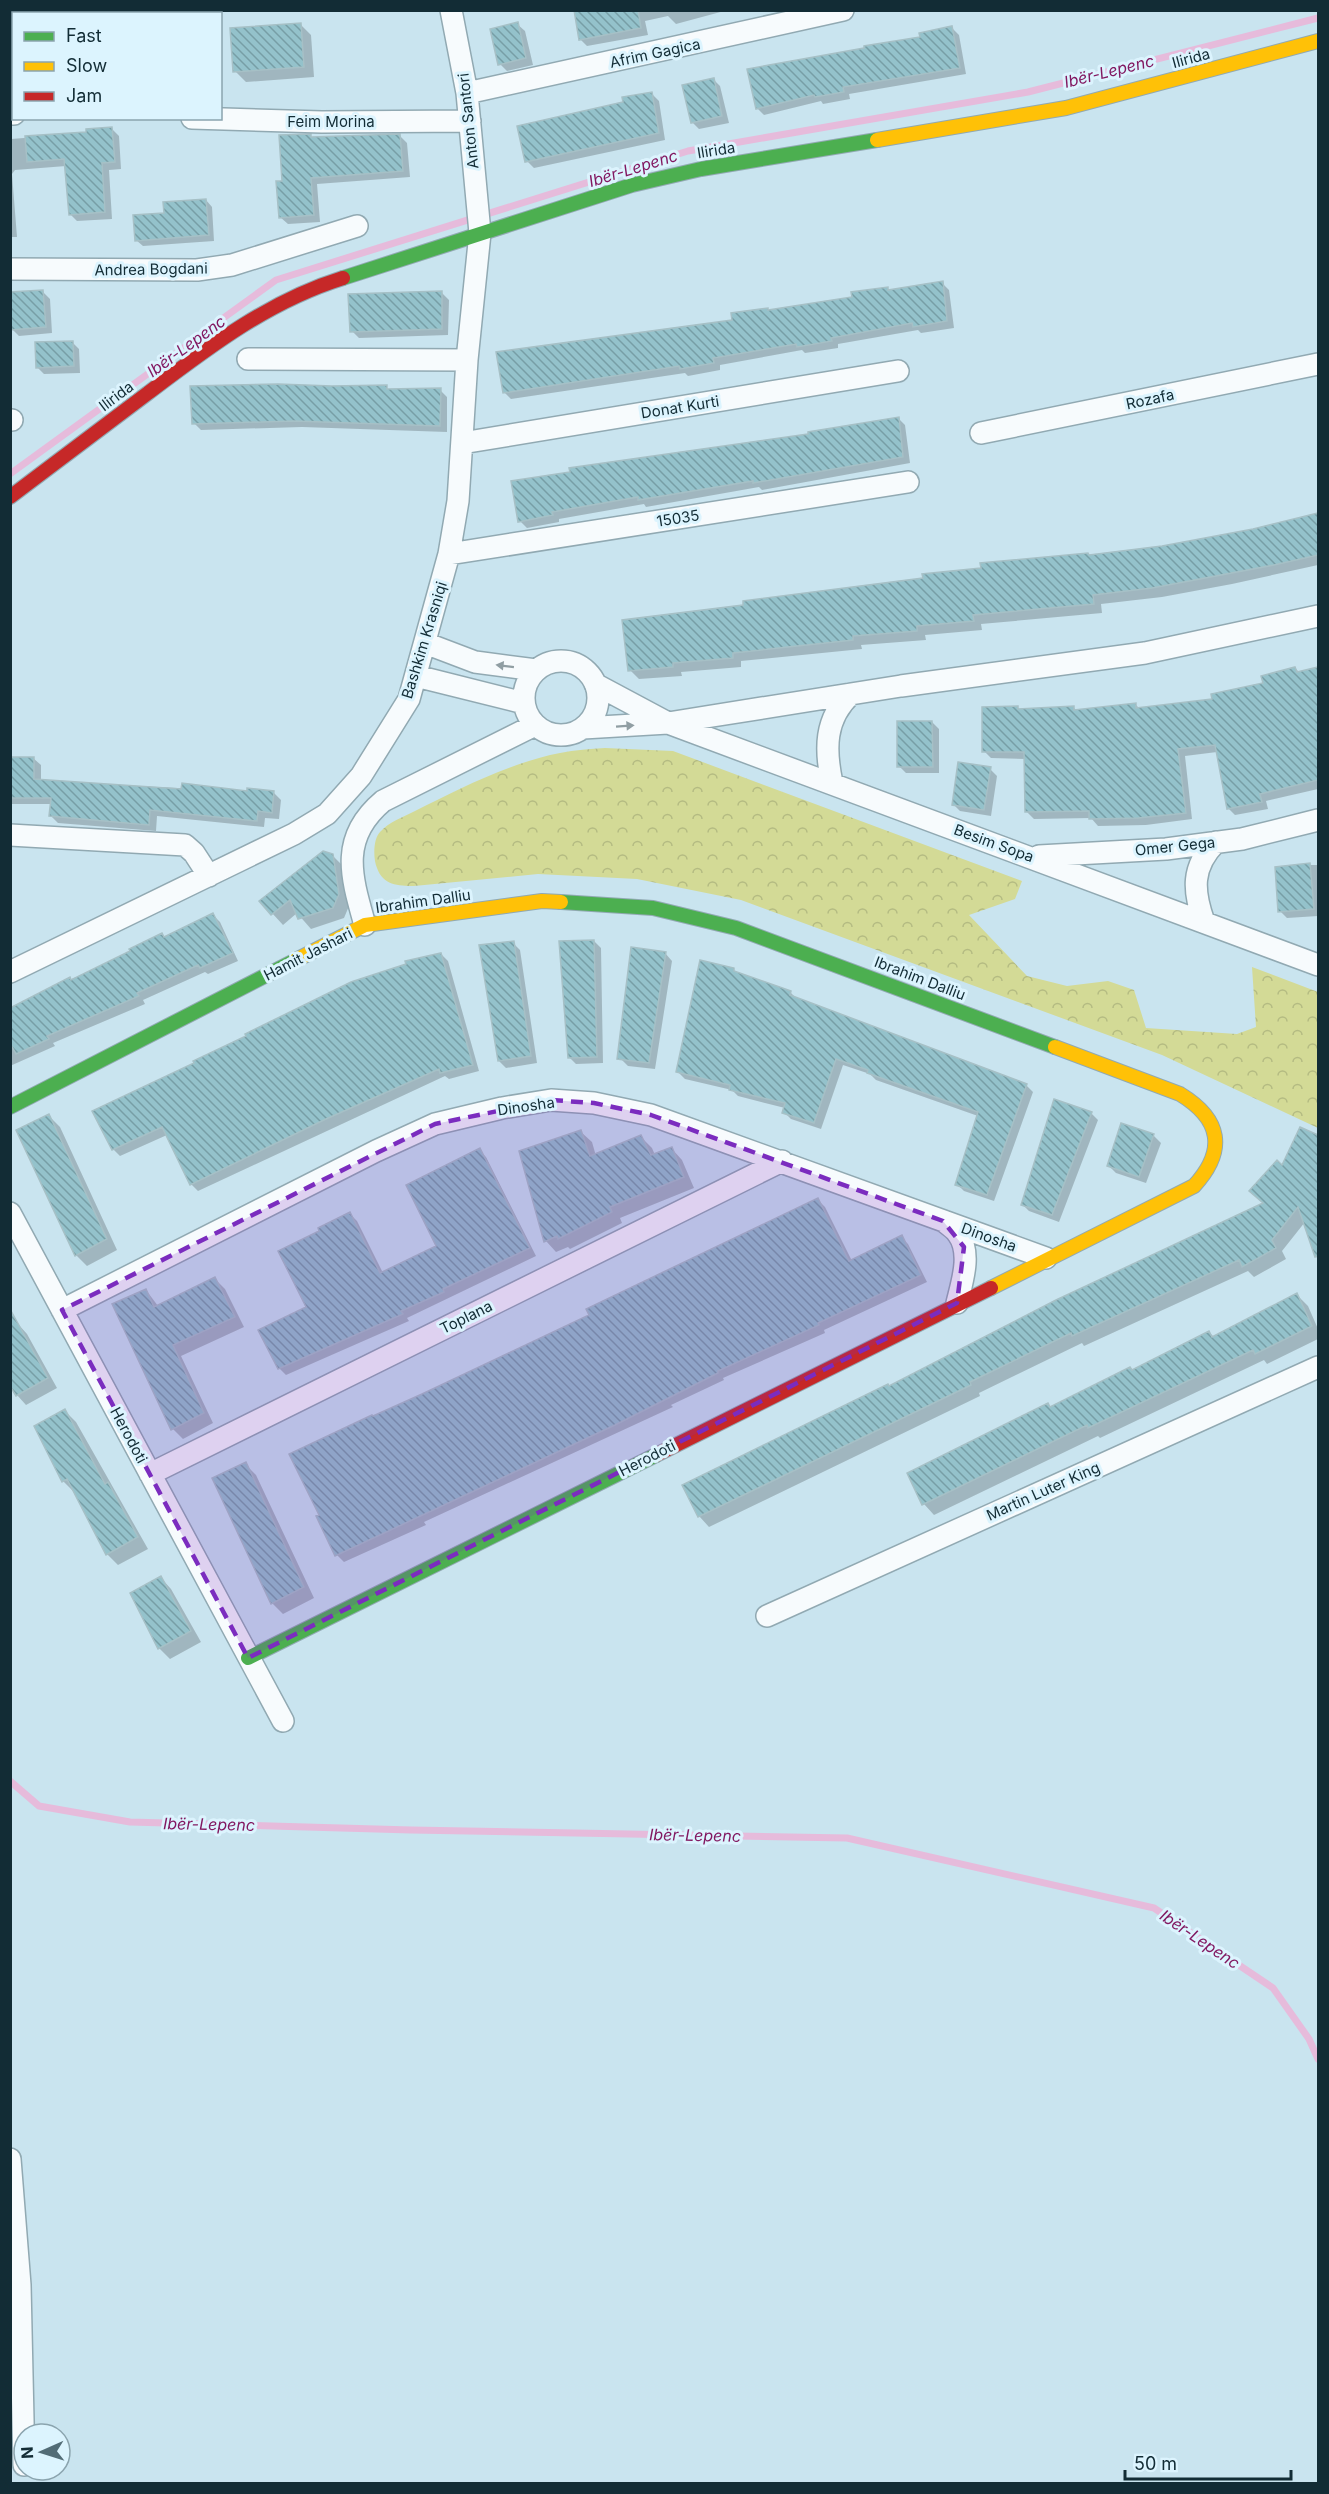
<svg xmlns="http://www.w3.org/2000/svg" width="1329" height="2494" font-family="Inter,sans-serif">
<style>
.forest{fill:url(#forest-crowns)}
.shadow{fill:#0003}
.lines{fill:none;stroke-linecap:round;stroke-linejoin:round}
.stream{stroke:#e6bbdb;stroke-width:7}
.building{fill:url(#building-back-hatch);stroke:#a6c0c6;stroke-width:1.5}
.street-casing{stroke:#91a9b2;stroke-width:24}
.fast-casing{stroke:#91a9b2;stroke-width:16}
.slow-casing{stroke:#91a9b2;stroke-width:16}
.jam-casing{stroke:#91a9b2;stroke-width:16}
.street{stroke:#f7fbfd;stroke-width:21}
.fast{stroke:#4caf50;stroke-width:14}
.slow{stroke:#ffc107;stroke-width:14}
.jam{stroke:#c62828;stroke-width:14}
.oneway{fill:#909ea3}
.marked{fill:#7b2cbf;fill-opacity:0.2;stroke:#7b2cbf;stroke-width:4.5;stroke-dasharray:12 8;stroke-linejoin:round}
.labels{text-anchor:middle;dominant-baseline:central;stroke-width:6;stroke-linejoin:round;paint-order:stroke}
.street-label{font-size:15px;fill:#122c35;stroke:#dcf4fe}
.water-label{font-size:16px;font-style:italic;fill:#821861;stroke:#dcf4fe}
</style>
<defs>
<pattern id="forest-crowns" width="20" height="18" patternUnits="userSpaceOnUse" patternTransform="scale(1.5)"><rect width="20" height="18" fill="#d3da96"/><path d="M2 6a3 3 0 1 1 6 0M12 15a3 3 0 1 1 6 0" fill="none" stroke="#b4bb82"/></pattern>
<pattern id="building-back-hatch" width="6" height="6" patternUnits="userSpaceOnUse" patternTransform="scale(1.5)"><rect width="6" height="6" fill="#94c2cb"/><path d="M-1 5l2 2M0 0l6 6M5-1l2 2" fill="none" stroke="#779ea6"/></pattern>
</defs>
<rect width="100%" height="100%" fill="#c9e4ef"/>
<path class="forest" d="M605,748L673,751L1022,881L1015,899L969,915L1027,976L1067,986L1108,981L1134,990L1146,1028L1237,1034L1256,1027L1252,967L1318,992V1128L1162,1055L741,900L637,879L538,874L414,886C398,886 383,885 377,868C373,859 373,839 380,832C389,822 403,817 415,811C458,789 512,762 560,753C575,750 590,749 605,748Z"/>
<path class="shadow" d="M576,10H728L676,24L668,16L645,21L648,35L587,46L580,39Z
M14,21V63L10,60V22Z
M300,24L311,35L314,77L246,82L235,71Z
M517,24L525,31L533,65L507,71L500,64Z
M952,28L959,35L966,74L849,94L850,99L823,104L821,101L764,115L757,108Z
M713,79L720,86L729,123L699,129L692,122Z
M652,94L659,101L665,140L534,168L527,161L625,103Z
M112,129L119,136L121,169L109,170L112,219L77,221L70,214L66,166L15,170L12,174L17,237H10V134L11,139L88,133Z
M310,136L313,139L400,136L407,143L410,177L317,184L320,222L288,224L280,217L284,182Z
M206,200L212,207L214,241L143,246L136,240L166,214Z
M942,283L949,290L954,328L921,333L918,330L838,344V348L805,353L802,350L720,365V370L688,376L685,373L511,399L504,392L769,312L853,298L887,288L890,291Z
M43,292L50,299L52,333L19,336L12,329Z
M442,293L449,300L448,335L359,338L352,331Z
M72,342L79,349L80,373L44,374L37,367Z
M386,387L389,391L440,390L447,397V432L302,427L201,430L194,423Z
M898,418L905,425L910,463L762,490L759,487L646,507L644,504L559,519V522L527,528L520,521L810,435Z
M1318,515V565L1232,584L1162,597L1101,604L1102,613L981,624L982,630L925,635L926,640L861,645L862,649L741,661V667L681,672L682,676L639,679L630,670L745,606L1202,541Z
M1295,668L1300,673L1318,668V789L1266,801L1268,809L1235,815L1228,808L1217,752L1185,756L1192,819L1146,825L1098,826L1091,818L1034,819L1027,812L1026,759L991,758L984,751L1017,707L1020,710L1073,707L1077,711L1135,704L1140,709L1214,700L1265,685Z
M932,722L939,729V773H906L899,766Z
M10,758H33L41,765V781L274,793L281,800L279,819L265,818L264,827L157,816L156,831L58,823L51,816L52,804H10Z
M990,769L997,776L991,816L960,811L953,804Z
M332,855L343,866L349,906L344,918L311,929L297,913L283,925L261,901Z
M1310,865H1318V916L1287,918L1280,911Z
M213,915L220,922L238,961L208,974L205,972L143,1000L145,1004L53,1043L55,1046L10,1066V1010L39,994Z
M594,941L601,948L603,1063L576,1064L569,1057Z
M513,943L520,950L537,1063L506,1068L499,1061Z
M665,953L672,961L655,1069L628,1066L621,1059Z
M441,954L448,961L479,1071L449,1079L445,1076L198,1191L191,1184L167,1135L120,1156L113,1149L196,1063Z
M733,970L738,974L790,992L798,1000L1026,1085L1033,1092L994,1201L964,1191L957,1184L978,1116L876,1080L870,1074L843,1065L821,1129L791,1119L784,1112L785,1108L738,1096L732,1090L685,1079L678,1072Z
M1091,1113L1098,1120L1059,1222L1029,1211L1022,1204Z
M49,1116L60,1127L117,1250L87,1266L76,1255Z
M1122,1125L1154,1136L1161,1143L1146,1183L1116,1173L1109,1166Z
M1301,1129L1318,1137V1261L1305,1222L1282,1251L1286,1259L1254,1277L1248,1271L1084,1346L1082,1343L979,1393L980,1396L709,1527L699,1516L890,1387L1265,1204Z
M581,1132L592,1142L596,1156L641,1137L652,1148L655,1155L672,1149L682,1160L694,1188L620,1218L622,1223L570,1249L568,1247L556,1252L546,1241Z
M479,1150L486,1157L536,1256L407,1318L409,1321L286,1375L279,1368L308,1308L321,1232L350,1214L357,1221L383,1273L438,1247Z
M818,1200L825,1207L852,1261L901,1237L908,1244L927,1282L824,1330L825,1333L723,1378L724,1380L671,1405L673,1407L424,1522L426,1525L344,1562L337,1555L373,1418L591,1315Z
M215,1279L225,1289L244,1327L181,1356L213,1423L183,1439L173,1429L114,1305L146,1290L158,1306Z
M1297,1295L1308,1306L1318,1329V1339L1267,1364L1264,1360L1100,1438L1098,1436L934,1515L924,1504L1051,1409L1132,1372L1209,1332L1214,1337Z
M18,1324L27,1334L57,1388L26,1405L17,1395Z
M65,1411L76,1422L148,1549L118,1565L107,1554L74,1492L63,1481L36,1426Z
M245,1464L256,1475L314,1598L283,1614L272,1603Z
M161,1578L171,1589L201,1642L170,1659L159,1648L132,1593Z"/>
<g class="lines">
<path class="stream" d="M204,332L276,280L688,151L1028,92L1318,18
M10,474L193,341
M10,1781L39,1806L130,1822L411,1830L847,1838L1154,1908L1273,1988L1309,2039L1318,2059"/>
</g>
<path class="building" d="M574,10H638L641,28L579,40Z
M518,22L526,58L498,65L490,29Z
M301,23L304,67L233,72L230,28Z
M952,26L960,68L843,87L844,92L815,97L814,95L756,109L747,69L864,48V46L920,37L919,33Z
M714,78L722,116L691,123L682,85Z
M652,92L659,133L525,162L517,126L623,102L622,97Z
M112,127L115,162L102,163L105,212L69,215L64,159L27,162L25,136L86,132V129Z
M311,134V137L400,134L403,171L311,178L314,215L279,218L276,181H282L279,135Z
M206,199L209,235L135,241L133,215L164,213L163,202Z
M943,281L947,321L913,327L912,323L831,338L832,341L797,347L796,344L713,358L714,363L680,369L679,366L503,393L496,352L732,320L731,313L768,308V310L852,297L851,292L888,287V290Z
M43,290L46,327L10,330V292Z
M442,291V329L350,332L348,294Z
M73,341L74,366L36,368L35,342Z
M278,384L332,386L387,385V389L441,388L440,426L294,421L192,424L190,386Z
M899,417L903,457L753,483V481L638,500V497L552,512L553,515L518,522L511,481L570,472L569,468L808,434V432Z
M1318,513V555L1274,565L1152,588L1093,595L1094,604L973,615L974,621L917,626V631L853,636V640L733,653V658L673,663V667L628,671L622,620L743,605V601L923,578L922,574L981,568L980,563L1088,553L1089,555L1162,546L1253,529Z
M1295,667L1297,672L1318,667V780L1260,794L1262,802L1227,809L1215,745L1178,749L1186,813L1138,818L1089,819V811L1025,812L1024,752H982V707L1018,706V709L1074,706V710L1136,703V708L1212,699L1211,694L1263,683L1261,676Z
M897,721H932L933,767H897Z
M10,757H34V779L181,789L182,783L247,791V788L274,791L272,813L258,811L257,821L150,810L149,825L49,816L51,798H10Z
M958,762L991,767L984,810L952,805Z
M323,851L333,854L339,894L333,908L298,919L290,900L271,915L259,901Z
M1310,863L1314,909L1278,912L1275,867Z
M213,913L233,953L200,968L198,965L137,993L139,996L47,1036L49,1039L16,1054L10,1043V1008L70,977L71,980L130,951L129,949L162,933L164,937Z
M594,940L597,1057L568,1058L559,941Z
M514,941L531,1056L498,1061L479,945Z
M631,947L666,952L649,1063L617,1059Z
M441,953L473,1065L440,1073L439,1069L326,1119L190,1185L162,1127L112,1150L92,1111L194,1063L193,1061L246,1036L245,1034L351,982L406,964L405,961Z
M700,960L734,968V971L791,991L790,995L1027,1084L987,1195L955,1185L978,1112L867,1073L868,1070L836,1059L814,1123L782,1113L785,1103L729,1090L730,1085L676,1072Z
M1054,1099L1092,1112L1052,1215L1021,1205Z
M49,1114L107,1239L75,1256L16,1130Z
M1121,1123L1154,1134L1139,1177L1107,1166Z
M1300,1127L1318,1135V1256L1315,1257L1298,1207L1272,1240L1276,1248L1242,1267L1239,1260L1072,1336L1071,1333L970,1382L971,1385L698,1517L682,1485L888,1384L889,1386L1056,1300L1263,1203L1249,1191L1277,1160L1282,1165Z
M581,1130L590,1156L641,1135L651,1155L672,1147L684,1177L610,1207L612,1212L558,1239L557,1236L544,1242L519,1151Z
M480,1148L530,1248L443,1289L444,1292L401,1311L403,1314L278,1369L258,1330L306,1307L278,1251L319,1231L318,1228L350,1212L380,1273L436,1246L406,1185Z
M818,1198L849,1261L902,1235L921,1275L818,1323L819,1325L718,1371V1373L615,1425L335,1556L316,1516L319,1515L289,1454L372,1415L373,1416L422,1394L589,1315L586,1309Z
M215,1277L235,1317L173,1345L204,1413L171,1430L112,1304L146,1289L154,1307Z
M1297,1293L1312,1326L1255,1354L1253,1350L1088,1428L1087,1425L922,1505L907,1473L1048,1403L1050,1407L1130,1367L1132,1370L1209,1331L1212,1337Z
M10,1309L48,1378L16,1396L10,1386Z
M65,1409L105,1484L108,1482L138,1537L106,1555L67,1479L62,1482L34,1426Z
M246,1462L304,1587L271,1604L212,1478Z
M161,1576L191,1631L158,1649L130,1593Z"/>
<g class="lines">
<g class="street-casing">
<path id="street" d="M467,93L843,10
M10,114H14
M192,118L322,122L470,121
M10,269L197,270L232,265L357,226
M248,359L467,360
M10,420H12
M981,433L1318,364
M462,443L898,371
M449,554L908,482
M425,643L475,662L536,670
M524 698a37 37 0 1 1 74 0a37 37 0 1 1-74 0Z
M416,676L524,703
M595,684L668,723L1318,965
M583,728L668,723L901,686L1145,653L1318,616
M832,783C825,750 824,719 851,694
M10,835L185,845L194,853L209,876
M1039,856L1166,849L1242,839L1318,820
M1204,922C1193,891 1191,867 1216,842
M365,925C351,876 339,838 383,801L535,725
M10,972L294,834L327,814L361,776L409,699L449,554L458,501L467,360L480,233L467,93L451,10
M10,1213L283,1721
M944,1221C948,1225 955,1229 958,1234C972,1253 962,1282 957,1303
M62,1310L376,1151L435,1124L502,1108L551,1100L594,1103L651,1115L1046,1258
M150,1474L782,1161
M767,1616L1318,1367
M10,2159L20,2285L24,2465"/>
</g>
<g class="fast-casing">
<path id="fast" d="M343,278L632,185L701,169L877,140
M561,902L653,908L736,928L1055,1047
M10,1107L296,960
M248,1658L656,1455"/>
</g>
<g class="slow-casing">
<path id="slow" d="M877,140L1066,108L1318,41
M296,960L365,925L542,901L561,902
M991,1288L1194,1186C1227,1150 1221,1119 1180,1094L1055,1047"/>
</g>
<g class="jam-casing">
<path id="jam" d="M10,497C56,462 102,428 148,393C210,346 269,301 343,278
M656,1455L991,1288"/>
</g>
<use href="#street" class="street"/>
<use href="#fast" class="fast"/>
<use href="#slow" class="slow"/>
<use href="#jam" class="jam"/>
</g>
<defs><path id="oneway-solid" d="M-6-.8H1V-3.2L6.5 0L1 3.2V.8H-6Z" transform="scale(1.5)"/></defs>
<g class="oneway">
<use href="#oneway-solid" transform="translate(505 666) rotate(-173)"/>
<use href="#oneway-solid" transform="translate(625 726) rotate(-4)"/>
</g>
<path class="marked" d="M551,1100L594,1103L651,1115L943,1221L964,1247L957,1303L248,1658L62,1310L435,1124Z"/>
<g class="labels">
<g class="street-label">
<text transform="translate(655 53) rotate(-12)">Afrim Gagica</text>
<text transform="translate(1191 58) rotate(-15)">Ilirida</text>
<text x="331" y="121">Feim Morina</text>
<text transform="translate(468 121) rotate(-96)">Anton Santori</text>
<text transform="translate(716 150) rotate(-9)">Ilirida</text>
<text transform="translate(151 269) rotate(-1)">Andrea Bogdani</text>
<text transform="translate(116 396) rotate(-37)">Ilirida</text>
<text transform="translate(1150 399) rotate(-12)">Rozafa</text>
<text transform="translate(680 407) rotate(-9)">Donat Kurti</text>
<text transform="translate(678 518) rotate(-9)">15035</text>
<text transform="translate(424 640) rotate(-73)">Bashkim Krasniqi</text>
<text transform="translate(994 843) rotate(20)">Besim Sopa</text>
<text transform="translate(1175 846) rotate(-6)">Omer Gega</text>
<text transform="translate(423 901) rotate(-8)">Ibrahim Dalliu</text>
<text transform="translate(308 954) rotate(-27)">Hamit Jashari</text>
<text transform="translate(920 978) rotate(21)">Ibrahim Dalliu</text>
<text transform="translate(526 1106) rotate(-8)">Dinosha</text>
<text transform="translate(989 1237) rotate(20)">Dinosha</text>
<text transform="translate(466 1317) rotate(-26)">Toplana</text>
<text transform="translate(129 1435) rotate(62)">Herodoti</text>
<text transform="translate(647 1458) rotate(-27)">Herodoti</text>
<text transform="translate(1043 1491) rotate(-24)">Martin Luter King</text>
</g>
<g class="water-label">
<text transform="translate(1109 71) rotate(-14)">Ibër-Lepenc</text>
<text transform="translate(633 168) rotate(-17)">Ibër-Lepenc</text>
<text transform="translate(186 346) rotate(-36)">Ibër-Lepenc</text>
<text transform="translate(209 1824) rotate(1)">Ibër-Lepenc</text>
<text transform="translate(695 1835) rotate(1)">Ibër-Lepenc</text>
<text transform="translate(1200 1939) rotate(34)">Ibër-Lepenc</text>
</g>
</g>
<rect width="1329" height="2494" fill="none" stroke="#122c35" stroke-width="24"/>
<rect x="12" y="12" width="210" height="108" fill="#dcf4fe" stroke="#8ba4ae" stroke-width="1.5"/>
<rect x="24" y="32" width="30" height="9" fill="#4caf50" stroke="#8ba4ae" stroke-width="1.5"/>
<text x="66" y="42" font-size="18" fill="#122c35">Fast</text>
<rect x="24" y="62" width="30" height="9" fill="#ffc107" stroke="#8ba4ae" stroke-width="1.5"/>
<text x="66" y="72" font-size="18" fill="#122c35">Slow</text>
<rect x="24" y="92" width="30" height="9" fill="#c62828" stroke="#8ba4ae" stroke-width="1.5"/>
<text x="66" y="102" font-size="18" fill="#122c35">Jam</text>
<g transform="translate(42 2452) rotate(267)"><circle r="28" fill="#dcf4fe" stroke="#8ba4ae" stroke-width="1.5"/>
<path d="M0-4.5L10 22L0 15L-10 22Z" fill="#526c76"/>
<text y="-9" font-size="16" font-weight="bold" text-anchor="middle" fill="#122c35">N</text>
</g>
<path d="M1125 2470v9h166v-9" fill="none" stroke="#122c35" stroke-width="3"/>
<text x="1134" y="2470" font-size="18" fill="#122c35" stroke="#dcf4fe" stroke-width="4.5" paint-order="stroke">50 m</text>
</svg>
